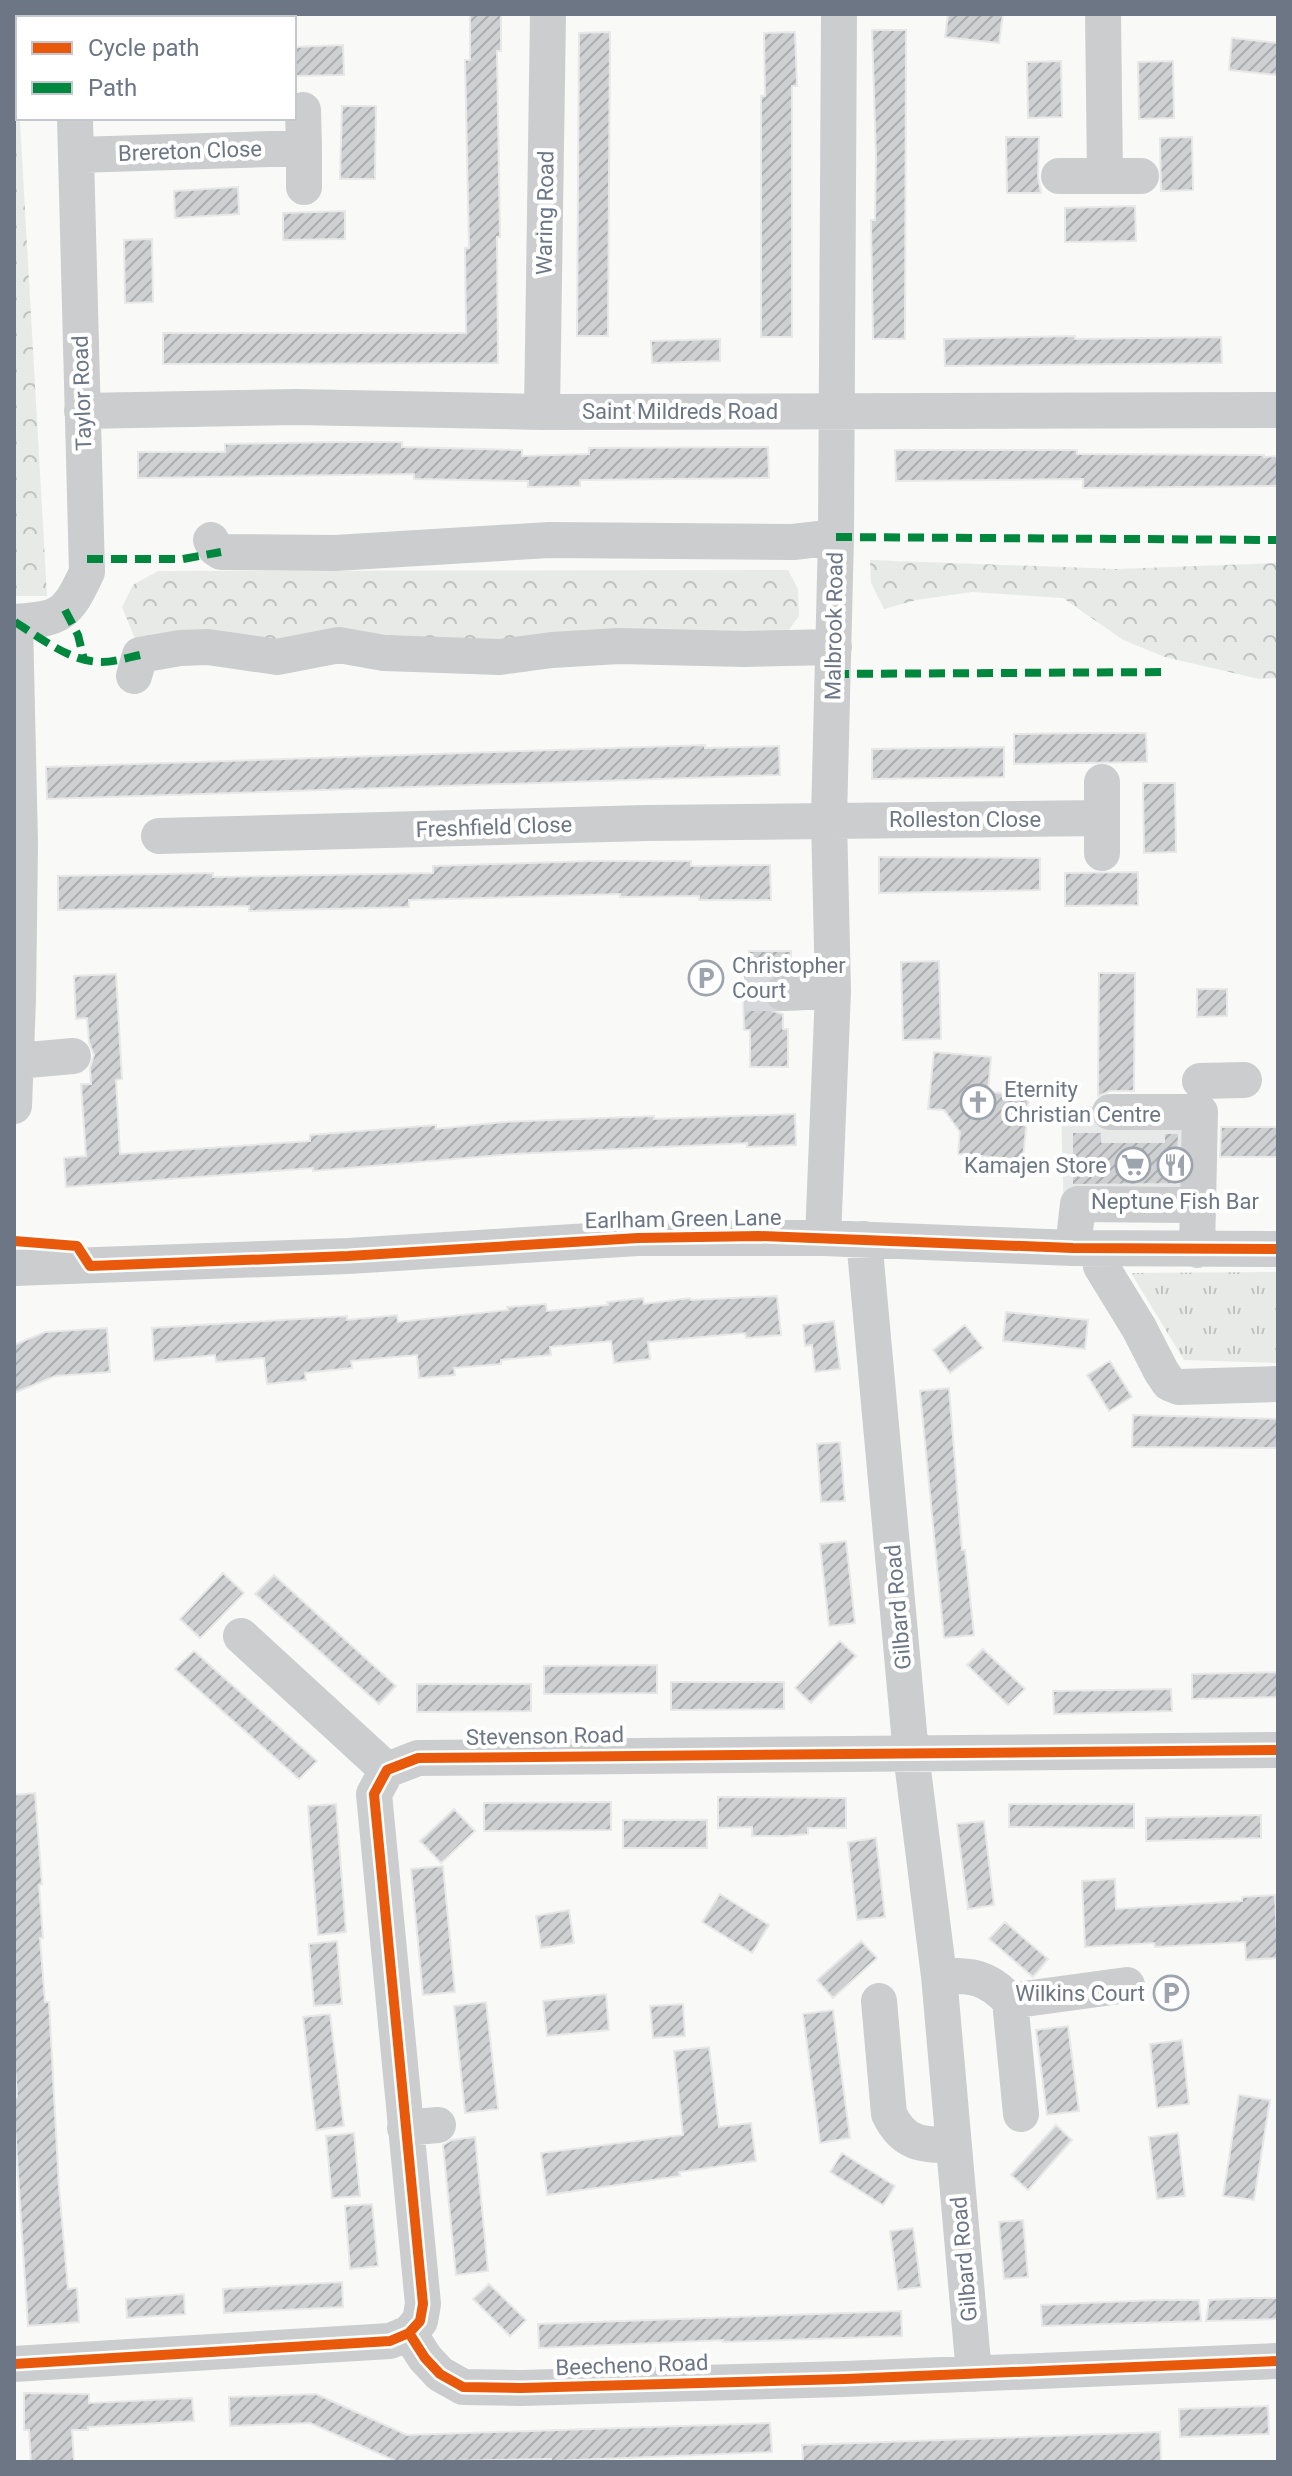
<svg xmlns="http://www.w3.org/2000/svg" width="1292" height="2476" font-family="Roboto,sans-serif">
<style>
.built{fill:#e7e9e9}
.grass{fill:url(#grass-tufts)}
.forest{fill:url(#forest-crowns)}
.building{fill:url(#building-hatch);stroke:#e8e8e8;stroke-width:2}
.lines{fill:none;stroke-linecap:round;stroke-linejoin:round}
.minor-tunnel{stroke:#d6d8db;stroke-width:36;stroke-dasharray:36 18;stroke-linecap:butt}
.minor{stroke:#cccdce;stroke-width:36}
.quiet{stroke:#00873e;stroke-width:8;stroke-dasharray:16 8;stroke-linecap:butt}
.cycleway-casing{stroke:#fff;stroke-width:15}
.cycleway{stroke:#e8590c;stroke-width:10}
.labels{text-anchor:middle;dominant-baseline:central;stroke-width:8;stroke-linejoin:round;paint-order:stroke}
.street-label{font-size:22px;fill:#6c7685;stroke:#fff}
.poi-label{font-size:22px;fill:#6c7685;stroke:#fff;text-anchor:start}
</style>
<defs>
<pattern id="grass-tufts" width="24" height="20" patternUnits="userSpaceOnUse" patternTransform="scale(2)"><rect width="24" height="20" fill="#e7eae6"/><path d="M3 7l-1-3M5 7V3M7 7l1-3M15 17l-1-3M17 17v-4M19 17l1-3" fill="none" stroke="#bfc2c0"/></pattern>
<pattern id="forest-crowns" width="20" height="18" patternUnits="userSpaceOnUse" patternTransform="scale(2)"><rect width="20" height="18" fill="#e7eae6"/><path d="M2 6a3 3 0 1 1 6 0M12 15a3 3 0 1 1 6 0" fill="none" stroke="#bfc2c0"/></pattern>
<pattern id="building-hatch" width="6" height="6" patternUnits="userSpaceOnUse" patternTransform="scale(2)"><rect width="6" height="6" fill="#cfd0d2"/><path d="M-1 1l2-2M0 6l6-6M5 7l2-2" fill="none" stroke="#acadb0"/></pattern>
</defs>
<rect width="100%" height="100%" fill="#f9f9f8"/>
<path class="built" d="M1061,1106L1189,1108L1215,1222L1064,1217Z"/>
<path class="grass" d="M1278,1272V1363L1184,1360L1131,1273Z"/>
<path class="forest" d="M14,17L47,596H14Z
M870,560L1117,569L1278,563V678L1259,679L1165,657L1123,640L1063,598L972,592L916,600L884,609L871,583Z
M788,570L798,589L799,616L788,631L759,640L136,641L122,607L133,585L158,571Z"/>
<path class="building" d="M470,14H501V51H497L500,237H497L498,363L163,364V333H466L465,248H469L465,60H470Z
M948,14H1003L999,43L945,37Z
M872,30H906L905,339H873L871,220H875L876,157Z
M610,32L608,336H577L579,33Z
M795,32L797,86H792V337H761V96H765L764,33Z
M1232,38L1278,43V75L1229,70Z
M343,45L344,75L294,76V47Z
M1061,61L1062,117L1028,118L1027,62Z
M1173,61L1174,118L1139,119L1138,62Z
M342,106H376L375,179H340Z
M1006,137H1039L1038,177L1041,193H1007Z
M1192,137L1193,190L1161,191L1160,138Z
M238,187L239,214L175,218L174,191Z
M1135,206L1136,241L1065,242V208Z
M345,211V239L283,240V213Z
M152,239L153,302L125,303L124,240Z
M1075,336V339L1221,337L1222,363L945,366L944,339Z
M720,339V361L652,363L651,341Z
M338,442H402V447L522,450V456L589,454V448L768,447L769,478L580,480V486L528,487V481L414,479V474L138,478V452H225V444Z
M895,450H1077V454L1264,455V457L1278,456V486L1083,488V479L896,481Z
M1080,733H1146L1147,762L1014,764V734Z
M705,745V748L779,746L780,775L47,799L46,767Z
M1004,747V777L872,779V749Z
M1143,783H1175L1176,852L1144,853Z
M879,857L1040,858V890L879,893Z
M591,861H691V866L770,865L771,900H699V896L620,897V894L409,900V907L249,911V906L58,910V876L213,873V877L433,873V866Z
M1138,872V905L1065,906V873Z
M749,951H791V972L771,976L765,983L762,993L766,1005L773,1011L783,1014V1029H788V1067H750V1030H744L743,987H749Z
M939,961L941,1039L903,1040L901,962Z
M1099,973H1135L1134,1091H1110L1098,1096Z
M116,974L122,1079L116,1080L120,1154L310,1141V1135L436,1125V1129L504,1122L654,1116V1119L795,1114L796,1145L747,1147V1143L513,1154L313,1171V1168L66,1187L64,1158L86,1156L81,1084H91L90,1068L94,1055L89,1042L87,1018L76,1019L74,976Z
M1197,989H1227V1016L1197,1017Z
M934,1052L991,1057L988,1092L1029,1095L1023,1160L958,1154L960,1132L944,1110L928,1109Z
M1221,1127H1278V1157H1220Z
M1072,1132H1102V1142H1164V1133H1179L1177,1184L1072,1185Z
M777,1296L781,1335L746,1338L745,1333L648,1342L650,1359L614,1363L611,1341L550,1347L551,1355L501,1360V1364L454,1368L455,1375L419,1378L417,1355L351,1361L352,1368L305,1373L306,1380L267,1384L264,1358L216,1362L215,1355L154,1361L152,1328L347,1316V1320L397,1315L398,1322L508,1310L507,1307L546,1304L547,1311L608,1305L607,1302L643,1298L644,1304L690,1298L691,1300Z
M1006,1312L1088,1320L1085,1349L1003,1341Z
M834,1321L840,1369L815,1372L812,1345L805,1346L803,1325Z
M965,1325L983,1348L950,1373L933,1350Z
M107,1328L110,1372L55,1376L14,1393V1345L45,1332Z
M1110,1361L1132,1397L1109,1411L1087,1375Z
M949,1388L962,1550H965L974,1635L944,1638L920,1391Z
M1133,1415L1278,1419V1448L1132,1447Z
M840,1442L845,1501L821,1502L817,1444Z
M846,1541L855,1623L829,1626L820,1544Z
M223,1573L244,1593L200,1638L180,1619Z
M274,1575L396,1686L379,1704L255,1594Z
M840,1641L856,1656L811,1703L795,1688Z
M983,1649L1025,1689L1008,1705L967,1665Z
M194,1651L317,1761L299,1779L175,1669Z
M657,1665V1693L544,1694V1666Z
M1278,1672V1697L1192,1699V1674Z
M671,1682H784V1709L671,1710Z
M417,1684H531V1711L417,1712Z
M1171,1689L1172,1711L1054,1714L1053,1691Z
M35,1793L42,1884L39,1885L43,1938H40L45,2002H49L59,2188L68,2289L77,2288L79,2322L28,2326L14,2112V2098L17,2097L14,2053V1795Z
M718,1797L846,1798V1828H808V1834L785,1836H752V1827L718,1828Z
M611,1802V1830L484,1831V1803Z
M336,1804L346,1932L318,1935L308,1806Z
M1009,1804H1134V1828L1009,1827Z
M454,1809L475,1831L441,1863L420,1841Z
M1261,1815V1838L1146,1841V1818Z
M623,1820H707V1848H623Z
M984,1821L994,1905L968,1909L957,1824Z
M876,1838L885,1917L857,1920L848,1842Z
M443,1866L455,1992L423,1995L411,1869Z
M1115,1879L1116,1909L1242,1901V1897L1275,1895L1278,1958L1246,1960L1245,1942L1155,1947L1154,1943L1085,1947L1082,1881Z
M720,1894L769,1925L752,1953L702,1922Z
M569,1910L574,1943L541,1948L536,1916Z
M1005,1922L1048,1959L1033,1977L989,1939Z
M337,1941L342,2004L314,2006L309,1944Z
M861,1941L877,1958L833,1998L817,1980Z
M606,1994L609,2030L547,2036L543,2001Z
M486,2002L498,2109L465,2113L454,2006Z
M683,2004L685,2036L653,2038L650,2006Z
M833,2010L850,2138L820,2143L803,2014Z
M330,2014L344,2126L316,2130L303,2017Z
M1068,2026L1079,2111L1047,2115L1036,2030Z
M1182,2040L1189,2104L1157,2108L1150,2044Z
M709,2047L719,2127L751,2123L756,2161L679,2172L680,2176L547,2195L541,2153L683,2135L674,2051Z
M1239,2095L1270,2100L1254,2200L1223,2196Z
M1056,2125L1072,2140L1028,2190L1011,2175Z
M354,2133L360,2196L332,2198L326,2136Z
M1178,2133L1185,2196L1157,2199L1149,2137Z
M475,2137L488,2271L456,2275L443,2145L452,2140Z
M842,2153L895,2186L883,2205L830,2172Z
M372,2204L378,2266L350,2269L345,2206Z
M1023,2220L1028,2277L1004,2279L999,2222Z
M913,2228L921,2287L898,2290L890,2231Z
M342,2282L343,2307L224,2313L223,2289Z
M489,2284L526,2320L510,2336L473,2299Z
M184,2294L185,2314L127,2318L126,2299Z
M1251,2298H1278V2319L1206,2321L1209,2300Z
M1156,2300H1199L1201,2321L1042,2326L1041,2305Z
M901,2311L902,2336L723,2342V2340L539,2348L538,2324Z
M24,2393L89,2394V2403L192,2398L194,2421L88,2427V2430H72L74,2462H31L29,2430H24Z
M316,2394L407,2435L770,2423L772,2452L551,2461V2459L398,2462L310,2423L230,2426L229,2397Z
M1268,2406L1269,2434L1180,2437L1179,2409Z
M1160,2432L1161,2462H803L802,2445Z"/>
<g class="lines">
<path class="minor-tunnel" d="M744,993H783"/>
<path class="minor" d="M73,14V18
M303,110L304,148
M76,155L304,148V187
M1059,176H1105L1103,14
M1105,176H1141
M82,411L296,407L542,412L1278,410
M542,412L548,14
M211,540L215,548L221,552L335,553L549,540L793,542L836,537
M14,622C61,619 67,615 87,572L75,118
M134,676L140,655L180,648L208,647L277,657L339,645L384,653L500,657L552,650L619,646L745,649L834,647
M1102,818V782
M159,836L646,823L1102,818V853
M783,993L833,991
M17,1061L73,1056
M1200,1081L1244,1080
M14,1106L18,999L20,843L15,622
M1110,1112H1200L1197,1250
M823,1238L833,991L829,819L836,537L839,14
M864,1239L911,1754L939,1976L974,2374
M1073,1248L1078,1204L1184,1205L1197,1210
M1098,1249L1101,1266L1139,1328L1161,1371L1169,1383L1179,1387L1278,1384
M14,1268L348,1256L638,1238H823L1073,1248L1278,1249
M241,1636L387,1770
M939,1976C971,1975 987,1976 1010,2001L1021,2114
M879,2001L889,2114C904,2145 922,2145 954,2145
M1010,2001L1127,1985
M405,2128L438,2125
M409,2333L420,2321L423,2304L374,1794L387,1770L418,1758L1278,1750
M14,2364L390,2341L409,2333L425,2358L440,2374L463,2387L521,2388L845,2379L1278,2361"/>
<path class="quiet" d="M836,537L1278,540
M87,559H183L221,552
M65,610L78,635L84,660
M15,622C41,638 70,662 102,662C114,662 127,658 140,655
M833,674L1169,672"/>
<g class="cycleway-casing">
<path id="cycleway" d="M14,1241L77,1246L90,1266L348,1256L638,1238L759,1236L1073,1248L1278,1249
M409,2333L420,2321L423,2304L374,1794L387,1770L418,1758L1278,1750
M14,2364L390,2341L409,2333L425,2358L440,2374L463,2387L521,2388L845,2379L1278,2361"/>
</g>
<use href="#cycleway" class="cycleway"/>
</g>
<defs>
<g id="parking-ring" transform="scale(1.8)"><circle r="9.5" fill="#fff" stroke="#9da4ad" stroke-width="1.5"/><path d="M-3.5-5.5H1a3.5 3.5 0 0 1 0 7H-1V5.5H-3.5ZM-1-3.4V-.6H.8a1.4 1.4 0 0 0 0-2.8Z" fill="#9da4ad"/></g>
<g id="church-ring" transform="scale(1.8)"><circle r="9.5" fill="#fff" stroke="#9da4ad" stroke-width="1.5"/><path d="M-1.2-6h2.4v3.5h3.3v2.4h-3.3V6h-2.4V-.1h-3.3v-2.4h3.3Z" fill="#9da4ad"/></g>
<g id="supermarket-ring" transform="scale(1.8)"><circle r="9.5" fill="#fff" stroke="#9da4ad" stroke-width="1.5"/><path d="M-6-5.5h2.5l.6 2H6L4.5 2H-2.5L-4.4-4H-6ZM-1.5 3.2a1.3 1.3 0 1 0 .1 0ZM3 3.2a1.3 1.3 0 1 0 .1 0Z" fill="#9da4ad"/></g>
<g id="restaurant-ring" transform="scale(1.8)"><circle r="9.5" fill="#fff" stroke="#9da4ad" stroke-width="1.5"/><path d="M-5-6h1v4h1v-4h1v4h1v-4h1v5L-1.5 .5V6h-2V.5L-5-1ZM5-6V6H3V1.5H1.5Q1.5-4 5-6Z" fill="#9da4ad"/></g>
</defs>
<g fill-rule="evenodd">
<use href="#parking-ring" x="706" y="978"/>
<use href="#church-ring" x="978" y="1102"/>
<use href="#supermarket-ring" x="1133" y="1165"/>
<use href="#restaurant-ring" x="1175" y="1165"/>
<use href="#parking-ring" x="1171" y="1993"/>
</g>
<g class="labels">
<g class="street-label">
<text transform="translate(190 151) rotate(-2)">Brereton Close</text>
<text transform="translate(545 213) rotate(-89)">Waring Road</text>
<text transform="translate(82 393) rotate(-92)">Taylor Road</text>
<text x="680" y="411">Saint Mildreds Road</text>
<text transform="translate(834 626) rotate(-89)">Malbrook Road</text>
<text x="965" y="819">Rolleston Close</text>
<text transform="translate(494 827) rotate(-2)">Freshfield Close</text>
<text transform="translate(683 1219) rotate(-1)">Earlham Green Lane</text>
<text transform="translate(898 1607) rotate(-95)">Gilbard Road</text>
<text transform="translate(545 1736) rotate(-1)">Stevenson Road</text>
<text transform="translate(964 2259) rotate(-95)">Gilbard Road</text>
<text transform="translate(632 2365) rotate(-2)">Beecheno Road</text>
</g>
<g class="poi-label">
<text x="732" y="965">Christopher<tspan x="732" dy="25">Court</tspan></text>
<text x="1004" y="1089">Eternity<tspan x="1004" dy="25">Christian Centre</tspan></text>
<text x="1107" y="1165" text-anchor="end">Kamajen Store</text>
<text x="1175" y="1201" text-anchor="middle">Neptune Fish Bar</text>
<text x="1145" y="1993" text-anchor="end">Wilkins Court</text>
</g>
</g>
<rect width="1292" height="2476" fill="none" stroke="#6c7685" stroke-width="32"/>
<rect x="16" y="16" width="280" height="104" fill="#ffffff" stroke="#c4c8ce" stroke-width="2"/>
<rect x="32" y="42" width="40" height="12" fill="#e8590c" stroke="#c4c8ce" stroke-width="2"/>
<text x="88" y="56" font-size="24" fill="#6c7685">Cycle path</text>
<rect x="32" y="82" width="40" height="12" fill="#00873e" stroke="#c4c8ce" stroke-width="2"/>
<text x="88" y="96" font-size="24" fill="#6c7685">Path</text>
</svg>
